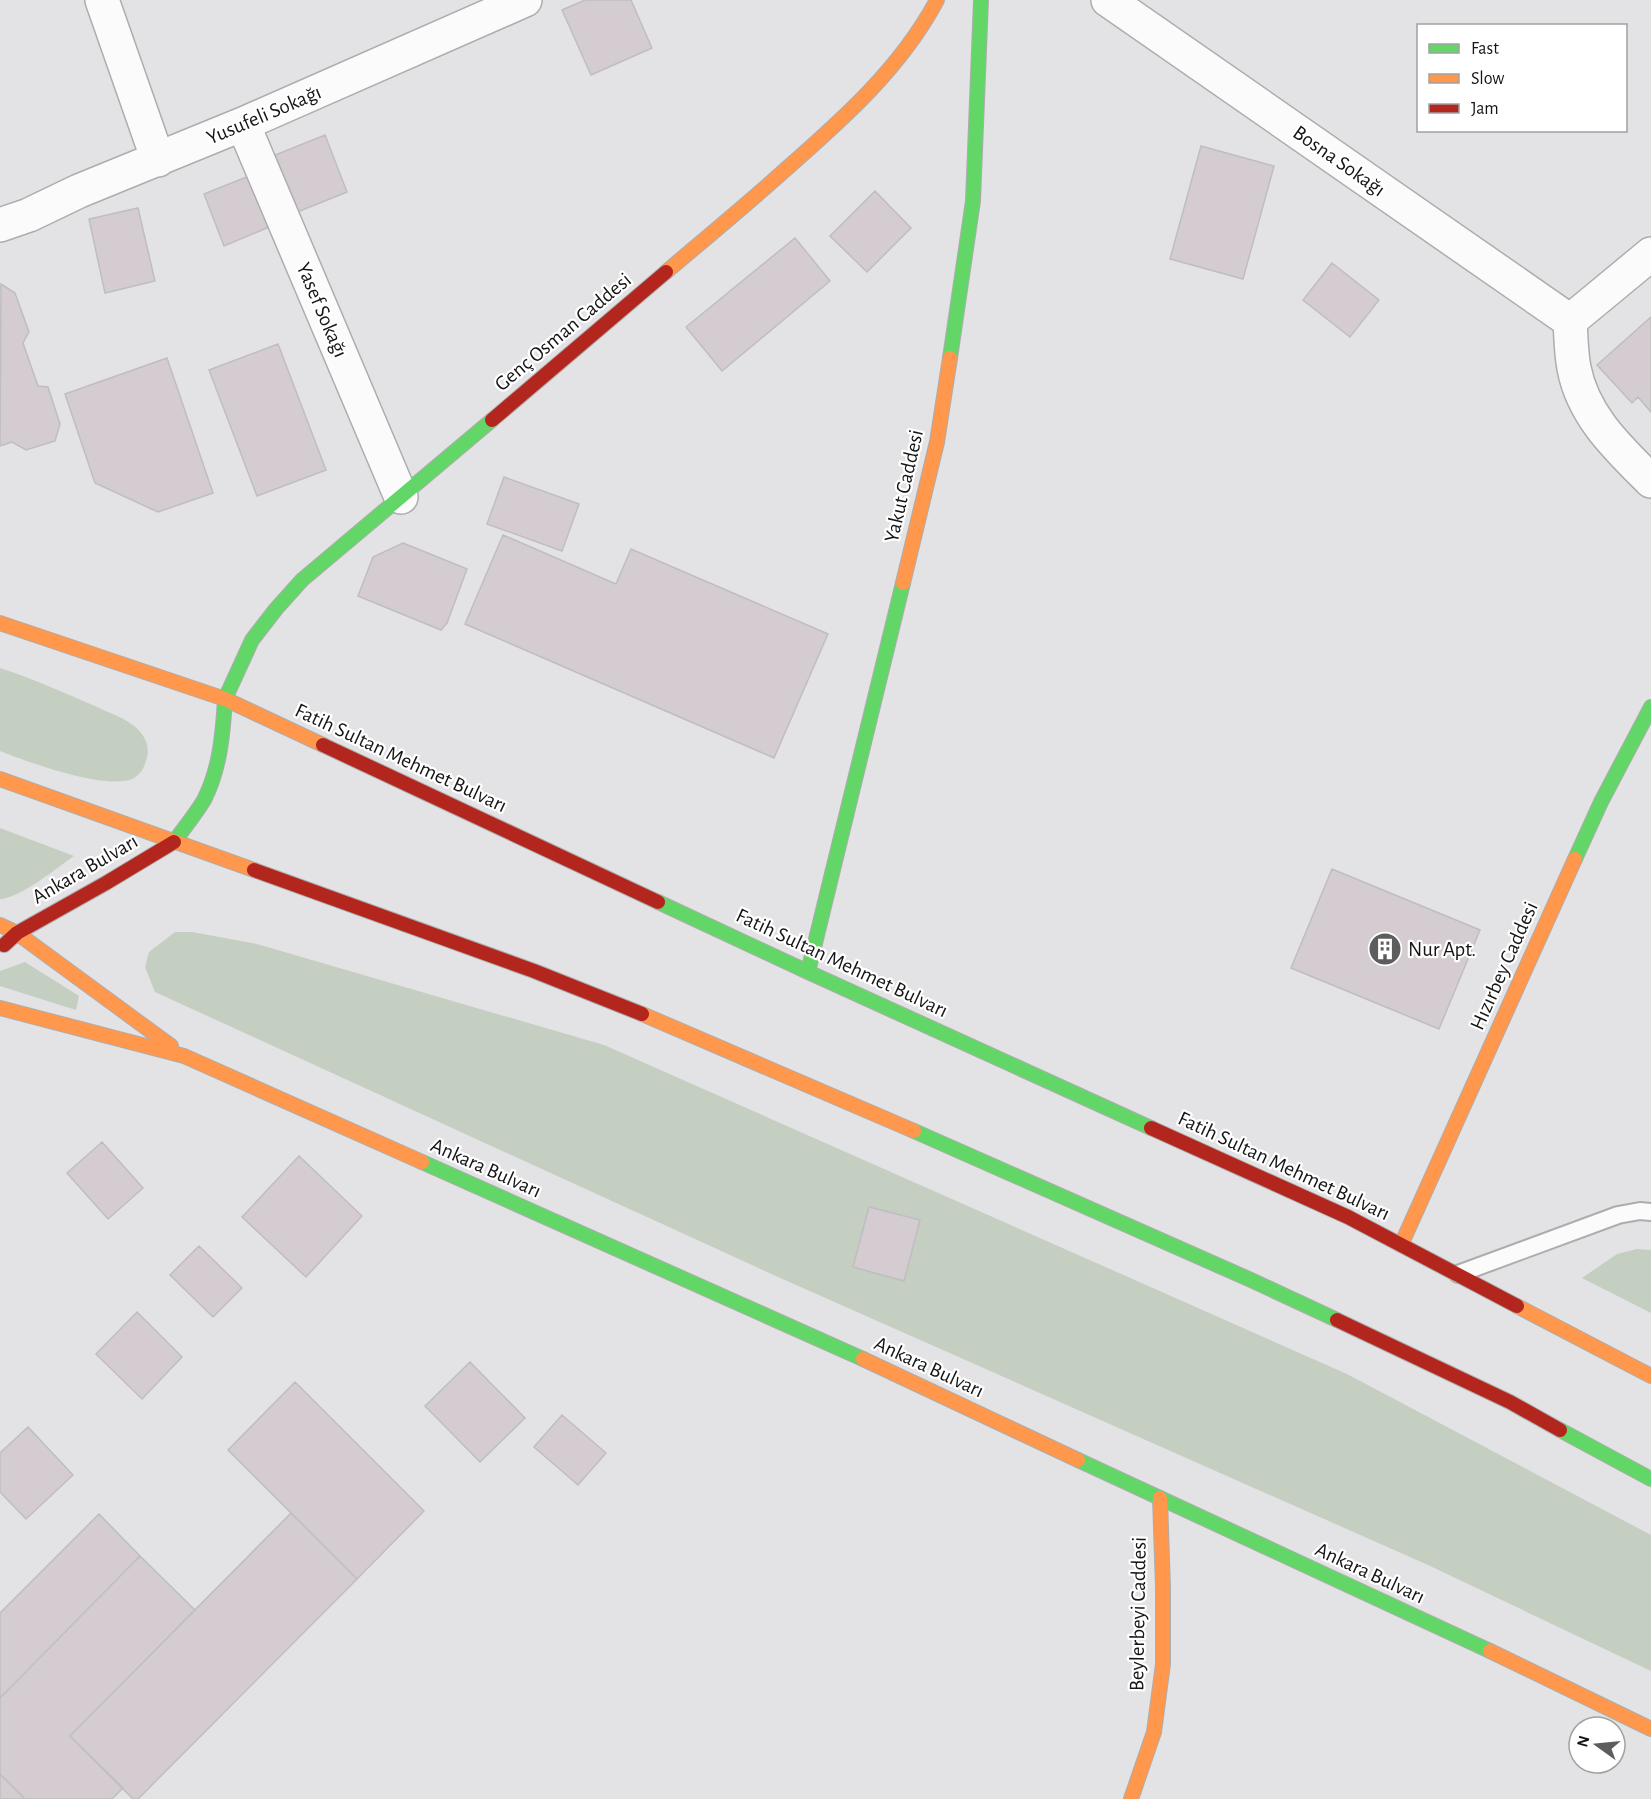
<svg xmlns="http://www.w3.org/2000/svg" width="1651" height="1799" font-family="'Alegreya Sans',sans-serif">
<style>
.green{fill:#c4cec1}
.building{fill:#d4ccd1;stroke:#bfbebf;stroke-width:1.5}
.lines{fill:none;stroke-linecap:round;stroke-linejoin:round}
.lane-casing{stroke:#adadae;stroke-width:20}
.street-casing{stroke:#adadae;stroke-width:36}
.fast-casing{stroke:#adadae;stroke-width:16}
.slow-casing{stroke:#adadae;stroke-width:16}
.jam-casing{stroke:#adadae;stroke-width:16}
.lane{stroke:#fbfbfb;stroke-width:16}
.street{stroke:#fbfbfb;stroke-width:33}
.fast{stroke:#63d668;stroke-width:14}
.slow{stroke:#ff974d;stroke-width:14}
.jam{stroke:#b3261e;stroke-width:14}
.labels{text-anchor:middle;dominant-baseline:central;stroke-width:4.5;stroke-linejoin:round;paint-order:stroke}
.street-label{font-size:21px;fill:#151516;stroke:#fff}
.poi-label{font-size:21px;fill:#151516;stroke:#fff;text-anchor:start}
</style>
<rect width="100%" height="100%" fill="#e3e3e5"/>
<path class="green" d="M0,668C34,679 65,693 97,707C109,713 125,718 134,726C144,734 150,745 147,757C145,766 141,775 132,779C104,790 28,762 0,751Z
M0,828L74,856C58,867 19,899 0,899Z
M175,932H192L257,944L604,1045L1347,1374L1651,1535V1671L1428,1565L778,1277L155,992L145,967L149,952Z
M25,962L79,996L76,1010L0,986V971Z
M1637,1249L1651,1250V1313L1582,1278L1617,1254Z"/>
<path class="building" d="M585,0H631L652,48L591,75L562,10Z
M325,135L347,192L295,213L273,156Z
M1201,146L1274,166L1243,279L1170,259Z
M249,176L269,227L224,246L204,194Z
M875,191L911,228L867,272L830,236Z
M138,208L155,281L105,293L89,219Z
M795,238L830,281L722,371L686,327Z
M1332,263L1379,300L1350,337L1303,300Z
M1,284L15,293L29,332L23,343L38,386L48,387L60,424L55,441L26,450L12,442L0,446Z
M1651,317V412L1638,397L1632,403L1597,365Z
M278,344L326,470L257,496L209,370Z
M167,358L213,493L158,512L95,483L65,394Z
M504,477L579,504L562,551L487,524Z
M503,535L616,584L631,549L828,634L774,758L465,624Z
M403,543L467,569L447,623L441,630L358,596L373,557Z
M1332,869L1480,930L1439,1029L1291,968Z
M102,1142L143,1188L108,1219L67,1173Z
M299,1156L362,1216L306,1277L242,1217Z
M869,1207L920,1220L904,1281L853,1267Z
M199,1246L242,1288L213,1317L170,1275Z
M137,1312L182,1357L142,1399L96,1354Z
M470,1362L525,1418L480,1462L425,1406Z
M295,1382L424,1511L357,1579L228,1450Z
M562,1415L606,1453L578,1485L534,1447Z
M28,1427L73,1475L26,1519L0,1492V1453Z
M291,1513L357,1579L138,1799H133L70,1736Z
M99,1514L140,1556L0,1698V1613Z
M140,1556L195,1610L70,1736L123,1788L112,1799H25L0,1774V1698Z
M0,1774L25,1799H0Z"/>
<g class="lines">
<g class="lane-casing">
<path id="lane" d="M1458,1274L1618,1215L1640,1211L1651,1212"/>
</g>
<g class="street-casing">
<path id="street" d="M102,0L158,160
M1108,0L1570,321
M243,124L401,497
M0,225L29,215L79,191L243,124L525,0
M1570,321C1571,336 1571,353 1574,368C1583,416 1618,448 1651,481
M1570,321L1651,254"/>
</g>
<g class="fast-casing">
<path id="fast" d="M950,358L973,201L981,0
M225,699L252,640L276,609L302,580L492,420
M174,842C184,828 195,815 204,800C220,769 223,733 225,699
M1575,859L1601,802L1651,707
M658,902L808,972L1151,1128
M808,972L903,583
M914,1131L1251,1280L1337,1320
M422,1162L863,1359
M1560,1430L1651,1479
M1078,1460L1490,1651"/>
</g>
<g class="slow-casing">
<path id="slow" d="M666,272C706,238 746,205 785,170C842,120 901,68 937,0
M903,583L937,442L950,358
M0,623L225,699L323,745
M0,779L254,870
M0,925L17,933L171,1046
M0,1008L184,1056L422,1162
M642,1014L914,1131
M1401,1245L1575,859
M1517,1306L1651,1376
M863,1359L1078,1460
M1490,1651L1651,1729
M1131,1799L1154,1732L1163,1664V1588L1160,1498"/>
</g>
<g class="jam-casing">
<path id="jam" d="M492,420L666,272
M323,745L658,902
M254,870L534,971L642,1014
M4,945L17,933L106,883L174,842
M1151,1128L1348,1217L1517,1306
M1337,1320L1510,1402L1560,1430"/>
</g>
<use href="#lane" class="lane"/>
<use href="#street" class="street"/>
<use href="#fast" class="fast"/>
<use href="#slow" class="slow"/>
<use href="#jam" class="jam"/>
</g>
<defs>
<g id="building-disc" transform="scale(1.725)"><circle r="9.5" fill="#5d5d5e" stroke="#fff"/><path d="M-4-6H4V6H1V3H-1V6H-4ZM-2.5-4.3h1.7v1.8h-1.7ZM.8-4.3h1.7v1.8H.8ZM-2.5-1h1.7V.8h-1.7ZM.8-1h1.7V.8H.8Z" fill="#fff"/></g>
</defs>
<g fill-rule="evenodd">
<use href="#building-disc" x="1385" y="949"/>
</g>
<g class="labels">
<g class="street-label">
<text transform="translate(264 115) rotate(-23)">Yusufeli Sokağı</text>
<text transform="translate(1339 161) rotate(35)">Bosna Sokağı</text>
<text transform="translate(322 310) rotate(67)">Yasef Sokağı</text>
<text transform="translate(563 332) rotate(-40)">Genç Osman Caddesi</text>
<text transform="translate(904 486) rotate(-77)">Yakut Caddesi</text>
<text transform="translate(401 758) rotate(25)">Fatih Sultan Mehmet Bulvarı</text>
<text transform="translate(85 869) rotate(-30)">Ankara Bulvarı</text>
<text transform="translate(842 963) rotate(25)">Fatih Sultan Mehmet Bulvarı</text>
<text transform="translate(1504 966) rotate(-66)">Hızırbey Caddesi</text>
<text transform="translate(1284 1166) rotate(25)">Fatih Sultan Mehmet Bulvarı</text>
<text transform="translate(486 1168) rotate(24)">Ankara Bulvarı</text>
<text transform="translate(929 1367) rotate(25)">Ankara Bulvarı</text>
<text transform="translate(1370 1573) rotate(25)">Ankara Bulvarı</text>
<text transform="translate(1138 1614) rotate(-89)">Beylerbeyi Caddesi</text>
</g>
<g class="poi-label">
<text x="1408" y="949">Nur Apt.</text>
</g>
</g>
<rect x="1417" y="24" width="210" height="108" fill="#ffffff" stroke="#a1a1a2" stroke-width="1.5"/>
<rect x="1429" y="44" width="30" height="9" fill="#63d668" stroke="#a1a1a2" stroke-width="1.5"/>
<text x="1471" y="54" font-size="18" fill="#151516">Fast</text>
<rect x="1429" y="74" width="30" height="9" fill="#ff974d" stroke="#a1a1a2" stroke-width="1.5"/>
<text x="1471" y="84" font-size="18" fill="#151516">Slow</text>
<rect x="1429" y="104" width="30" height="9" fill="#b3261e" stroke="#a1a1a2" stroke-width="1.5"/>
<text x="1471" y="114" font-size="18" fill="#151516">Jam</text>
<g transform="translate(1597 1745) rotate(285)"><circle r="28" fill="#ffffff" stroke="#a1a1a2" stroke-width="1.5"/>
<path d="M0-4.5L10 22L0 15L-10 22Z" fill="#5d5d5e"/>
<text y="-9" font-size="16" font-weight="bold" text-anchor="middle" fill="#151516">N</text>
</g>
</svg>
